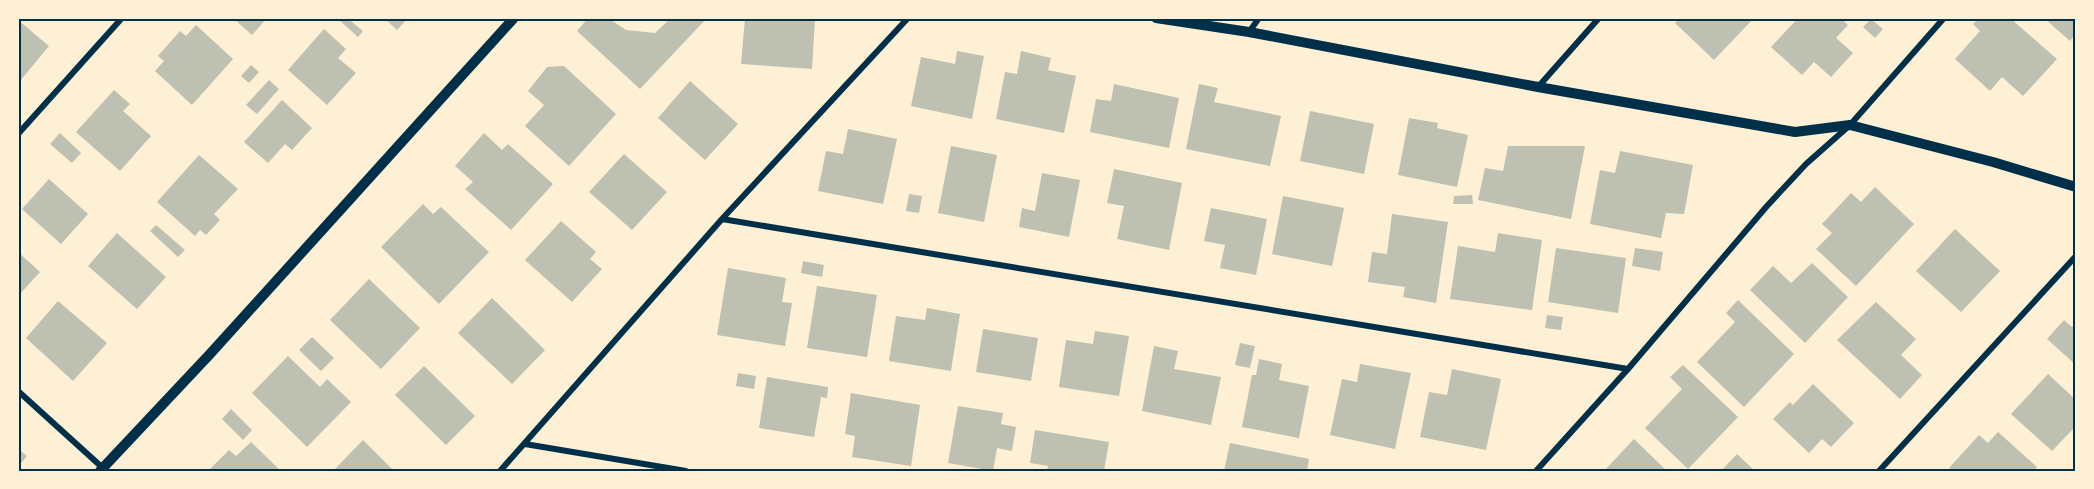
<svg xmlns="http://www.w3.org/2000/svg" width="2094" height="489" font-family="'PT Sans Narrow',sans-serif">
<style>
.building{fill:#bec0b2}
.lines{fill:none;stroke-linecap:round;stroke-linejoin:round}
.minor{stroke:#003049;stroke-width:6}
.tertiary{stroke:#003049;stroke-width:10}
.neatline{fill:none;stroke:#003049;stroke-width:2}
</style>
<rect width="100%" height="100%" fill="#fdf0d5"/>
<path class="building" d="M233,18H267L252,35Z
M337,18H347L363,31L358,37Z
M384,18H408L397,30Z
M588,18H608L626,30L655,33L671,18H707L640,89L577,31Z
M745,18L815,19L812,69L741,64Z
M1680,18H1754L1714,60L1675,23Z
M1798,18H1840L1848,25L1836,38L1853,53L1831,77L1814,62L1802,75L1771,47Z
M1979,18H2010L2057,59L2023,96L2002,77L1990,91L1955,59L1980,31L1973,24Z
M2044,18H2076V34L2070,41Z
M1871,19L1883,29L1875,38L1863,27Z
M18,20L49,46L20,81L18,80Z
M196,25L233,59L192,105L155,71L164,61L158,56L180,31L186,36Z
M324,29L346,49L338,58L356,73L327,105L288,70Z
M957,51L984,56L972,119L911,106L921,57L955,64Z
M1021,51L1051,58L1048,70L1076,76L1064,133L996,119L1005,72L1017,74Z
M251,65L259,72L249,83L241,76Z
M564,66L616,114L569,166L525,126L544,105L528,91L547,67Z
M269,80L279,89L257,114L246,105Z
M690,81L738,124L705,160L658,118Z
M1114,84L1179,98L1169,148L1090,132L1096,99L1111,101Z
M1199,84L1218,88L1214,102L1281,116L1270,166L1186,149Z
M114,90L130,104L123,111L151,136L120,171L76,132Z
M282,100L312,128L292,150L285,144L268,163L244,142Z
M1310,111L1374,124L1364,174L1300,161Z
M1409,118L1438,123L1437,128L1468,135L1457,187L1398,175Z
M848,129L897,139L883,204L818,191L826,151L843,154Z
M60,133L81,153L72,163L50,144Z
M484,133L502,150L508,144L553,184L511,230L465,189L473,182L455,166Z
M951,146L997,155L984,222L938,213Z
M1508,146H1585L1571,219L1478,200L1485,168L1503,171Z
M1620,151L1693,165L1684,214L1666,213L1661,238L1590,224L1600,170L1615,173Z
M624,154L667,192L632,230L589,192Z
M199,155L238,189L214,214L220,220L206,235L200,230L195,236L157,202Z
M1114,169L1182,183L1169,250L1117,239L1124,206L1107,203Z
M1042,173L1080,180L1069,237L1019,227L1022,208L1035,211Z
M49,179L88,214L61,244L22,209Z
M1875,187L1914,224L1856,286L1816,249L1832,233L1822,224L1851,193L1861,202Z
M909,194L922,196L919,213L906,211Z
M1472,195L1473,204H1453L1454,196Z
M1283,196L1344,208L1332,266L1272,254Z
M423,204L433,214L441,207L489,252L439,304L381,247Z
M1211,208L1267,219L1256,275L1220,268L1225,245L1204,241Z
M1392,214L1448,222L1436,303L1403,297L1405,287L1368,282L1372,252L1387,254Z
M561,221L596,252L590,259L602,269L572,302L525,260Z
M156,225L185,250L178,257L150,231Z
M1955,229L2000,271L1961,312L1916,271Z
M117,233L166,277L137,309L88,266Z
M1498,233L1542,240L1532,310L1450,299L1458,246L1495,252Z
M1556,248L1626,258L1618,313L1548,302Z
M1635,248L1663,252L1660,271L1632,266Z
M18,252L40,272L18,296Z
M803,261L824,265L822,277L801,273Z
M1812,263L1848,297L1805,343L1750,290L1773,266L1791,283Z
M728,268L786,278L782,302L792,303L785,346L717,335Z
M369,279L420,328L381,369L330,320Z
M817,286L877,295L867,357L807,348Z
M492,298L545,350L512,384L458,333Z
M1738,300L1794,354L1744,407L1697,362L1735,322L1726,313Z
M58,301L107,343L73,381L26,338Z
M1876,302L1916,339L1901,355L1922,375L1900,399L1837,340Z
M927,308L960,314L951,371L889,361L896,316L925,320Z
M1547,315L1563,317L1561,330L1545,328Z
M2064,320L2072,327L2076,323V365L2047,339Z
M983,329L1038,338L1031,381L976,372Z
M1095,331L1129,336L1119,396L1059,387L1066,340L1093,344Z
M312,337L334,358L321,371L299,350Z
M1240,343L1255,346L1250,368L1235,365Z
M1154,346L1178,351L1174,369L1221,377L1211,425L1142,411Z
M288,356L320,387L327,379L351,402L307,447L252,393Z
M1259,359L1282,364L1279,380L1309,386L1299,438L1242,427L1252,375H1256Z
M1360,364L1411,373L1395,449L1330,435L1342,379L1357,382Z
M1683,365L1738,417L1688,469L1645,428L1682,389L1670,377Z
M424,366L475,416L446,445L395,395Z
M1452,369L1501,379L1486,450L1420,437L1429,392L1447,395Z
M738,373L756,376L754,389L736,386Z
M2048,374L2076,400V426L2052,451L2011,414Z
M767,377L828,387L827,398L821,397L814,437L759,428Z
M1813,384L1854,423L1831,447L1822,439L1809,453L1773,419L1790,402L1793,405Z
M851,393L920,405L911,466L852,457L855,436L845,434Z
M958,406L1003,413L1001,424L1016,427L1012,451L997,448L993,471L948,463Z
M231,409L252,430L243,440L222,419Z
M1035,430L1109,442L1104,471H1047L1048,466L1030,463Z
M1998,432L2037,467L2034,471H1953L1949,468L1979,435L1988,443Z
M1634,439L1667,471H1604Z
M363,440L394,471H333Z
M251,442L281,471H208L229,450L236,456Z
M1230,443L1309,459L1307,471H1224Z
M18,449L27,456L18,467Z
M1737,454L1755,471H1721Z"/>
<g class="lines">
<path class="minor" d="M1249,32L1259,18
M1538,87L1599,18
M18,134L122,18
M722,219L1628,369
M18,391L104,469
M525,444L686,471
M500,471L722,219L908,18
M1536,471L1628,369L1767,206L1806,164L1850,125L1944,18
M1879,471L2076,256"/>
<path class="tertiary" d="M1156,18L1249,32L1538,87L1795,132L1850,125L1993,162L2076,187
M100,471L210,354L514,18"/>
</g>
<rect width="2094" height="489" fill="none" stroke="#fdf0d5" stroke-width="39"/>
<rect x="20" y="20" width="2054" height="450" class="neatline"/>
</svg>
